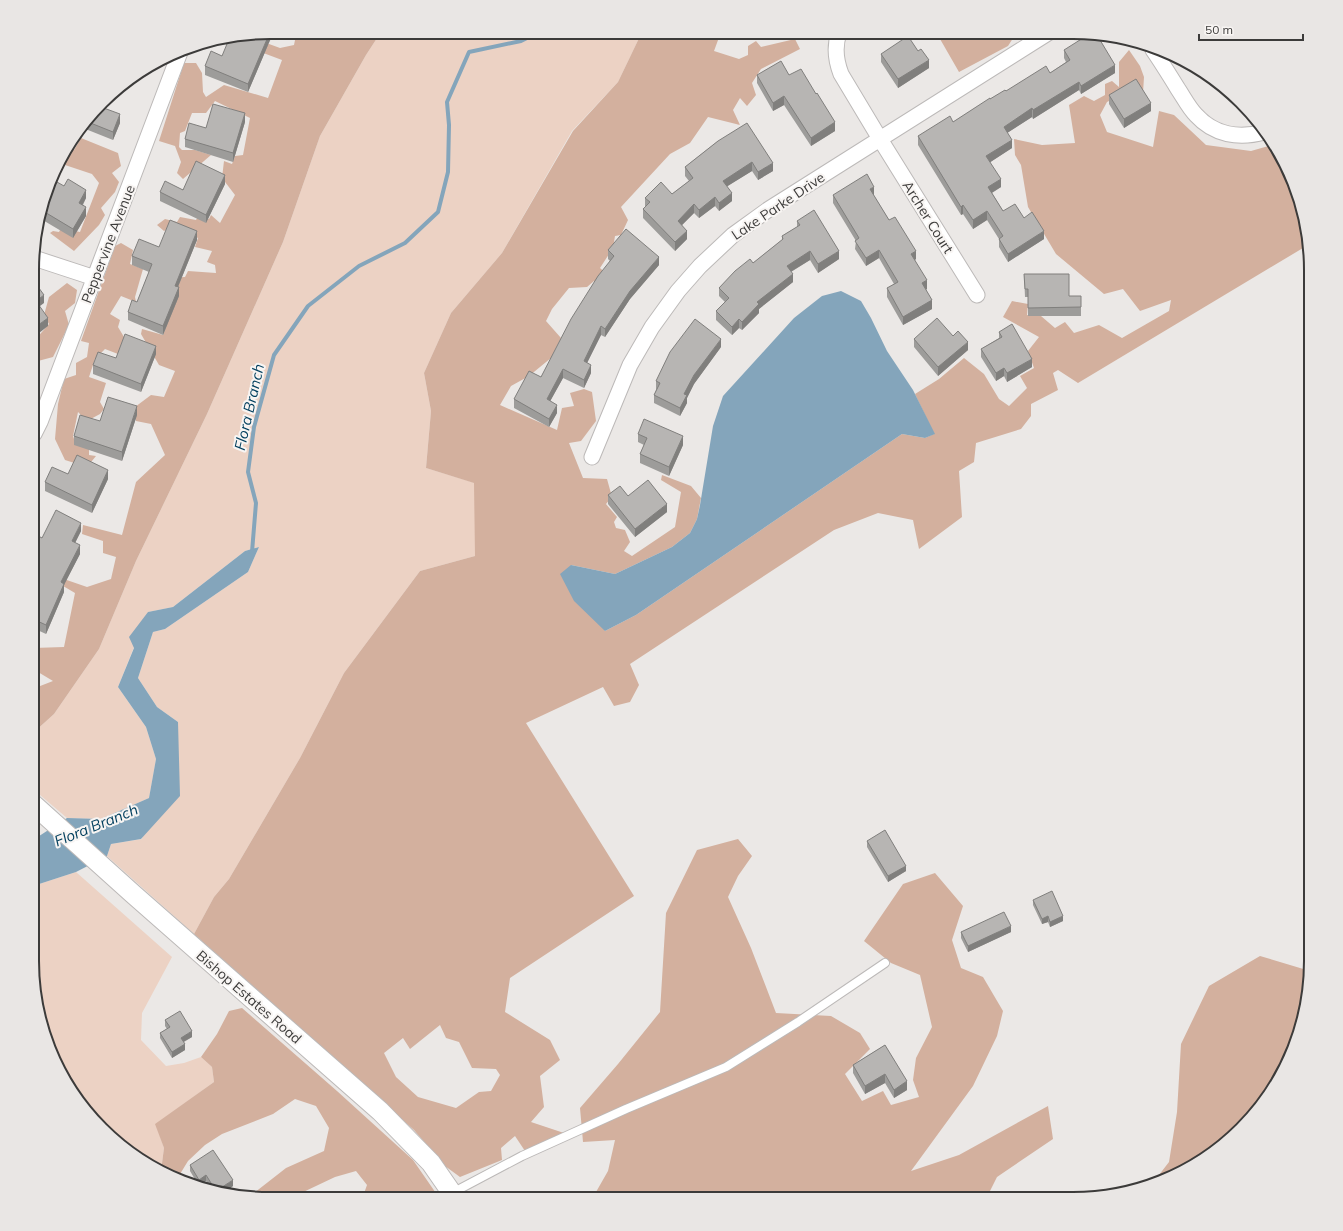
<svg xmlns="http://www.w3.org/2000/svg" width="1343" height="1231" font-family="Mulish,sans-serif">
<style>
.green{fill:#ecd2c4}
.forest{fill:#d3b09e;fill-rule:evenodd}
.water{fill:#84a5bb}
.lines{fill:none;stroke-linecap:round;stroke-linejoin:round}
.stream{stroke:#84a5bb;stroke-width:4}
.service-casing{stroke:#bcb9b8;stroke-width:10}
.minor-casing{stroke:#bcb9b8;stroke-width:17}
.tertiary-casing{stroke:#bcb9b8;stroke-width:21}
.service{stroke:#fff;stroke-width:8}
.minor{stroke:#fff;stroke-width:15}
.tertiary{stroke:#fff;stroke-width:19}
.wall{fill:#9d9c9a}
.shaded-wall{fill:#807f7d}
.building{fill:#b7b5b3;stroke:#807f7d}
.labels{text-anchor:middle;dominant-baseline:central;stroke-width:4;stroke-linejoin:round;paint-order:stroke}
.street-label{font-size:14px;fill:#3c3b3a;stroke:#f8f5f3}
.water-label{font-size:15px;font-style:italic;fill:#003e5d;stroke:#f8f5f3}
.rim{fill:none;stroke:#3c3b3a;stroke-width:2}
</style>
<rect width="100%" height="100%" fill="#ebe8e6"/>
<path class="green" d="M381,32H642L618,82L572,131L502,253L451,313L424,373L431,411L426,468L475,483V556L420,571L344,673L300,758L229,879L214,897L194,934L107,856L111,844L142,839L178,722L157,707L138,678L153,632L165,629L248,572L259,547L245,551L173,607L148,612L118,687L146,727L156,759L149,798L101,819L67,818L33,789V733L54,714L99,649L136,561L207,414L283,242L320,136L366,55Z
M76,872L172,957L142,1013L141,1040L166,1066L184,1063L201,1057L212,1067L214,1082L156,1124L164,1148L161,1171L91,1118L50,1052L32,977L33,886Z"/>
<path class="forest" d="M298,32H381L366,55L320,136L283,242L207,414L136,561L99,649L54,714L33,733V699L35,688L53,681L33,669V648L64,647L75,593L58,583V577L87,587L111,579L116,557L103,553V541L82,534L83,525L122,535L136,482L165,455L151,424L136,421L135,407L151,395L164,397L175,371L159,365L141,334L142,329L163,335L178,293L165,278L185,277L188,271L216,273L215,265L207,262L212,251L195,247L198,238L172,226L164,231L157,225L165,219L177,222L180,217L196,220L199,215L209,219L211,215L220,223L235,195L222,178L224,161L232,164L235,156L243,155L250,118L215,101L206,113H192L185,131L180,133L179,147L182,150H195L211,155L183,179L177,173L181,162L175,146L159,141L184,63H196L202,73L203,92L206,97L224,85L268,98L282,60L231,41L208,47L204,43L247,36L280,48L294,45L296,35Z
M642,32H721L714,51L739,59L748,55V46L756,41L761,47L795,39L800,49L761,69L752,83L756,95L747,106L740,98L733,110L740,125L708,117L690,143L670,154L621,207L628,220L621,235L615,236L613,248L600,268L611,278L600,284L594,281L587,287L569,288L552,309L546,321L561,338L551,358L529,376L511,386L500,405L557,430L562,408L574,406L570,393L584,389L592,392L596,421L581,441L569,443L583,478L607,479L612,497L606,504L617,517L614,522L616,528L625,530L630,542L624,551L632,556L675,527L681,492L661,480L662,475L691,486L701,498L697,519L690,533L672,547L615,574L571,565L605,631L636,615L902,434L925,438L934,434L915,394L939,379L964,358L984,374L999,399L1009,406L1027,388L1020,376L1034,368L1028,351L1039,337L1003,317L1012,301L1028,304L1027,315L1041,316L1055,328L1065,322L1074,333L1099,325L1122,338L1169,311L1171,300L1140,311L1123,289L1104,294L1056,254L1028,207L1021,165L1015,155L1014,139L1042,145L1075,143L1069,105L1084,96L1094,101L1105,95V84L1112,81L1119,87V62L1129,50L1140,66L1144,77L1143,93L1137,87L1107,102L1100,115L1107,132L1153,147L1159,111L1174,115L1206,145L1251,151L1272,145L1293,178L1308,245L1078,383L1058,370L1053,373L1058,390L1031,404V416L1021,429L976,443L974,462L959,471L962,517L919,549L913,520L878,513L834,530L630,664L639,685L630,702L614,706L603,687L526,723L634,896L510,978L505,1012L550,1040L560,1060L540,1076L544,1107L531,1122L567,1134L525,1151L515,1136L501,1148L502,1160L460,1177L445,1166L414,1130L194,934L214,897L229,879L300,758L344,673L420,571L475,556L474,483L426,468L431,411L424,373L451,313L502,253L573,131L618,82ZM440,1025L446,1038L459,1042L472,1068L496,1069L500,1075L491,1091L479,1092L456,1108L418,1097L396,1077L384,1053L403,1038L410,1049Z
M936,32H1017L1008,46L959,72Z
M81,138L118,153L121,166L112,173L119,182L115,192L101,208L105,215L99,225L74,251L50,233L53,231L59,232L61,228L80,232L99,183L92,174L65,165L56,182H53L64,151L72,140L74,150Z
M121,243L133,250L130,264L143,269L135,297L136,302L121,296L110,314L120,320L118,327L124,337L118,354L105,349L95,359L89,377L106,383L100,402L104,409L100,414L87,421L78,412L73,436L75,442L89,446V455L96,456L87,467L65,460L55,439L58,404L64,379L76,375V363L87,357L89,343L81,341L115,246Z
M67,283L77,290L75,303L65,311L69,325L53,357L38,361L34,354V341L49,324L44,315L49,297Z
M738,839L752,856L738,876L728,897L751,948L776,1013L831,1016L860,1033L870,1049L845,1074L862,1101L883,1091L891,1105L919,1097L913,1080L916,1058L932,1027L920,975L891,963L864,941L903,884L935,873L963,906L952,940L961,968L983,977L1003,1011L997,1036L973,1086L911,1171L959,1155L1048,1106L1053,1139L997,1177L986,1199H665L661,1196L658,1199H592L608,1171L615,1140L583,1142L580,1108L618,1064L660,1012L666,913L697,850Z
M1260,956L1310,971L1306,1008L1287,1066L1230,1140L1164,1181L1152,1184L1169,1162L1177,1112L1181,1044L1209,986Z
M242,1008L337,1091L413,1160L440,1199H362L367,1185L356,1171L335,1177L297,1195L291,1199H269L250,1196L286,1168L324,1151L329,1128L316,1106L295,1099L273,1114L222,1134L205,1145L188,1161L177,1179L165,1175L161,1171L164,1148L155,1124L214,1082L212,1067L201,1057L217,1034L229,1011Z"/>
<path class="water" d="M841,291L861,301L871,318L887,351L913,390L935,434L925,438L902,434L636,615L605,631L574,601L560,574L571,565L615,574L672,547L690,533L697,519L700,505L713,426L723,396L794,318L822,296Z
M259,547L248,572L165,629L153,632L138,678L157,707L178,722L180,796L141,839L111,844L107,856L76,872L33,886V840L67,818L101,819L149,798L156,759L146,727L118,687L134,648L129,637L148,612L173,607L245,551Z"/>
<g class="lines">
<path class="stream" d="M251,553L252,552L256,503L248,472L254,427L274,355L308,306L359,266L405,243L438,212L448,172L449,125L447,102L469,52L521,41L539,32"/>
<g class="service-casing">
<path id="service" d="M452,1193L522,1156L626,1109L726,1067L798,1022L885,963"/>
</g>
<g class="minor-casing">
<path id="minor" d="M839,33C834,47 836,61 841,74L880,139L977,295
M1153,50C1162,63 1170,76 1178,89C1184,98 1189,108 1196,115C1214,135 1239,139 1264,132
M34,258L95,278
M34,434L40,422L180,52
M592,457L630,365L652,327L678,291L700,266L733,235L769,209L1048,33"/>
</g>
<g class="tertiary-casing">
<path id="tertiary" d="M33,804L133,894L380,1111L431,1163L456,1199"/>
</g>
<use href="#service" class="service"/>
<use href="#minor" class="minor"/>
<use href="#tertiary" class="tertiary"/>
</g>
<path class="wall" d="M780,32H788V35Z
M268,45L248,92L205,75V66Z
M1064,50L1115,73L1081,94L1079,90L1033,119L1032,117L1007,133L1012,148L990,162L1001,187L992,193L1003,211L1024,218L1044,239L1008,262L999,247V239L987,220L973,229L963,214L961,215L918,145V136L953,122L990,99L1006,91L1050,73L1066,62L1064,58Z
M881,54L929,68L898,88L881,62Z
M757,75H789L816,94L835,131L811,146L784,105L773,111L757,83Z
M1109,95L1151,111L1124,128L1109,104Z
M108,97L104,108L120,123L113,140L83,128Z
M1233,99L1243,106L1240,109Z
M245,122L233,162L185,147V139L206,128Z
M718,141L773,171L758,180L752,171L727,186L732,201L719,211L715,206L699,218L694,213L682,225L687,239L675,251L643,218V209L645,207V198L672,194L689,181L685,176V167Z
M225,184L206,223L160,201V192Z
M64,186L86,198L83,205L86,216L73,238L41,219L47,199Z
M833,195H874V196L889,220L916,259L915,260L927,289H926L932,309L903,325L887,297V288L894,284L879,258L866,266L855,249L856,241L833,203Z
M797,221L839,259L818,273L810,260L791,272L793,282L759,309V313L742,330L739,328L732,335L716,320V311L725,302L719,296V288L753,263L782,240V236L797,227Z
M197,240L178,287L179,296L163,335L128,320V312L137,302L149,272L132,265V256L159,247Z
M608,250L659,265L630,299L605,337L601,335L587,363L591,373L584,388L563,378L550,401L557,413L549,427L514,408V399L541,377L610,261L608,259Z
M1024,274L1069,296H1081V316H1028V297H1025Z
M999,332L1032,367L1007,382L1004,376L996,381L981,357V349L999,338Z
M953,336L968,350L938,376L914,347V339Z
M721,347L694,384L687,398V403L680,416L654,403V395L656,390V381Z
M156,354L141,392L93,374V365L116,358Z
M137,415L122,461L74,445V436L100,421Z
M638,434L683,445L669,476L640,463V454L644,445L638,442Z
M68,474L108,479L92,513L45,491V482Z
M608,495L628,496L667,512L635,537L608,504Z
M81,531L75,543L80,554L64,584V592L46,634L33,628V533L42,538Z
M867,841L906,871L888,882L867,847Z
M1033,900L1063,921L1050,927L1048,922L1042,924L1033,905Z
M961,932H1011L968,952L961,938Z
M165,1020L192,1037L184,1042L185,1050L172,1058L160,1038V1033L167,1029L165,1026Z
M885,1045L907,1090L894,1098L885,1083L865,1094L853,1073V1065Z
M190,1165L233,1186L223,1193L213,1192L206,1181L199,1186L190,1171Z"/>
<path class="shaded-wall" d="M270,32H274L268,45L248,92V84Z
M929,60V68L898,88V79Z
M1115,65V73L1081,94V86Z
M1079,82V90L1033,119V110Z
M784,96V105L773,111V103Z
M108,97L101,115V107L102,105Z
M1151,103V111L1124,128V119Z
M1240,103L1243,106L1240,109Z
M1032,108V117L1004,135V127Z
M245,113V122L233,162V153Z
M120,114V123L113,140V132Z
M835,122V131L811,146V138Z
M1012,140V148L986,165V156Z
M752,162V171L723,189V181Z
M773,163V171L758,180V172Z
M225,175V184L206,223V215Z
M1001,179V187L988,195V187Z
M874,187V195L870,198V189Z
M86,190V198L79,211V203Z
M732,193V201L719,211V203Z
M715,197V206L699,218V210Z
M694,204V213L678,229V221Z
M963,205V214L961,215V207Z
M86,207V216L73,238V229Z
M987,211V220L973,229V220Z
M197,231V240L175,294V286Z
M687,231V239L675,251V242Z
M1044,231V239L1008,262V254Z
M879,250V258L866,266V258Z
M810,251V260L787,274V266Z
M839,251V259L818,273V264Z
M916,251V259L911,262V254Z
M659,257V265L630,299L605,337V329L630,291Z
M793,274V282L759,309V313L742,330V322L757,302Z
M927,280V289L922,292V283Z
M179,287V296L163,335V326Z
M44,295V303L36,309V301Z
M932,300V309L903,325V317Z
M48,318V326L34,337V328Z
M739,319V328L732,335V327Z
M601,326V335L584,369V361Z
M721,339V347L694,384L687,398V403L680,416V408L684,394L694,375Z
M968,342V350L938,376V367Z
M156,346V354L141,392V384Z
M1032,359V367L1007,382V373Z
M591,365V373L584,388V380Z
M1004,368V376L996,381V373Z
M563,369V378L547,407V399Z
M557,405V413L549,427V419Z
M137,406V415L122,461V452Z
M683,436V445L669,476V467Z
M108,470V479L92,513V505Z
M667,504V512L635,537V529Z
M81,523V531L72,549V541Z
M80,545V554L61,591V582Z
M64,584V592L46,634V625Z
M906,866V871L888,882V876Z
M1048,916V922L1042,924V919Z
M1063,916V921L1050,927V922Z
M1011,926V932L968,952V946Z
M192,1031V1037L181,1043V1038Z
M185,1044V1050L172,1058V1052Z
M885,1074V1083L865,1094V1086Z
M907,1081V1090L894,1098V1090Z
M206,1175V1181L199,1186V1180Z
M233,1180V1186L223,1193L216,1192V1191Z"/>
<path class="building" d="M270,32L248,84L205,66L211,51L222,56L229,39Z
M1091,33L1097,35L1115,65L1081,86L1079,82L1033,110L1032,108L1004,127L1012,140L986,156L1001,179L988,187L1003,211L1015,204L1024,218L1032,212L1044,231L1008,254L999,239L1003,236L987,211L973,220L963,205L961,207L918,136L950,116L953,122L990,98V99L1005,90L1006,91L1046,66L1050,73L1070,60L1064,50Z
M908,36L918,51L921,49L929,60L898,79L881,54Z
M781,61L789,75L801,69L816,94L817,93L835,122L811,138L784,96L773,103L757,75Z
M1136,79L1151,103L1124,119L1109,95Z
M213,104L245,113L233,153L185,139L189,123L206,128Z
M102,105L101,107L120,114L113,132L88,122Z
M747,123L773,163L758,172L752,162L723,181L732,193L719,203L715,197L699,210L694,204L678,221L687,231L675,242L643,209L650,202L645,198L661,182L672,194L693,178L685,167L718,141Z
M196,161L225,175L206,215L160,192L165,181L183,190Z
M867,174L874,187L870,189L889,220L895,217L916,251L911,254L927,280L922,283L932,300L903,317L887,288L898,282L879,250L866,258L855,241L859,238L833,195Z
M68,179L86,190L79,203L86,207L73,229L43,211L47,199L57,182L64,186Z
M814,210L839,251L818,264L810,251L787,266L793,274L757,302L759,304L742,322L739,319L732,327L716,311L729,298L719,288L735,271L750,259L753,263L783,239L782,236L800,225L797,221Z
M170,220L197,231L175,286L179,287L163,326L128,312L132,300L137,302L152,264L132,256L139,239L159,247Z
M626,229L659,257L630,291L605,329L601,326L584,361L591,365L584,380L563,369L547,399L557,405L549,419L514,399L529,371L541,377L571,319L598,276L614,256L608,250Z
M1024,274H1069V296H1081V307L1028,308V289H1025Z
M36,284L44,295L36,301L48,318L34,328V285Z
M937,318L953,336L958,331L968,342L938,367L914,339Z
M695,319L721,339L694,375L684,394L687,395L680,408L654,395L660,383L656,381L670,352Z
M1012,324L1032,359L1007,373L1004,368L996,373L981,349L1002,337L999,332Z
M125,334L156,346L141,384L93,365L98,352L116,358Z
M108,397L137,406L122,452L74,436L80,415L100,421Z
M644,419L683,436L669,467L640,454L647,438L638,434Z
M77,455L108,470L92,505L45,482L52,467L68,474Z
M648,480L667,504L635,529L608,495L620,486L628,496Z
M56,510L81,523L72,541L80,545L61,582L64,584L46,625L33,619V533L42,538Z
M885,830L906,866L888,876L867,841Z
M1052,891L1063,916L1050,922L1048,916L1042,919L1033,900Z
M1004,912L1011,926L968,946L961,932Z
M180,1011L192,1031L181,1038L185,1044L172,1052L160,1033L170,1027L165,1020Z
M885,1045L907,1081L894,1090L885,1074L865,1086L853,1065Z
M213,1150L233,1180L216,1191L206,1175L199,1180L190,1165Z"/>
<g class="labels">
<g class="street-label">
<text transform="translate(778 206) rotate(-34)">Lake Parke Drive</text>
<text transform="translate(928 217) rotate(58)">Archer Court</text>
<text transform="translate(108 244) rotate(-69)">Peppervine Avenue</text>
<text transform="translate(249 997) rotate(41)">Bishop Estates Road</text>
</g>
<g class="water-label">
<text transform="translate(249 407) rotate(-77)">Flora Branch</text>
<text transform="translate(96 825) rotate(-22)">Flora Branch</text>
</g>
</g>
<path d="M0 0H1343V1231H0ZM270 39H1073A231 231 0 0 1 1304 270V961A231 231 0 0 1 1073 1192H270A231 231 0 0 1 39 961V270A231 231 0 0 1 270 39Z" fill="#e9e6e4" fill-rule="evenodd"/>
<path class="rim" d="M270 39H1073A231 231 0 0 1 1304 270V961A231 231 0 0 1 1073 1192H270A231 231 0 0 1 39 961V270A231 231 0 0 1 270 39Z"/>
<path d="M1199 34v6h104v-6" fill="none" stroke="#3c3b3a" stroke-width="2"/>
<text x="1205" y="34" font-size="12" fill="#3c3b3a" stroke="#f8f5f3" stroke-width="3" paint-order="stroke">50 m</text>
</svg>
